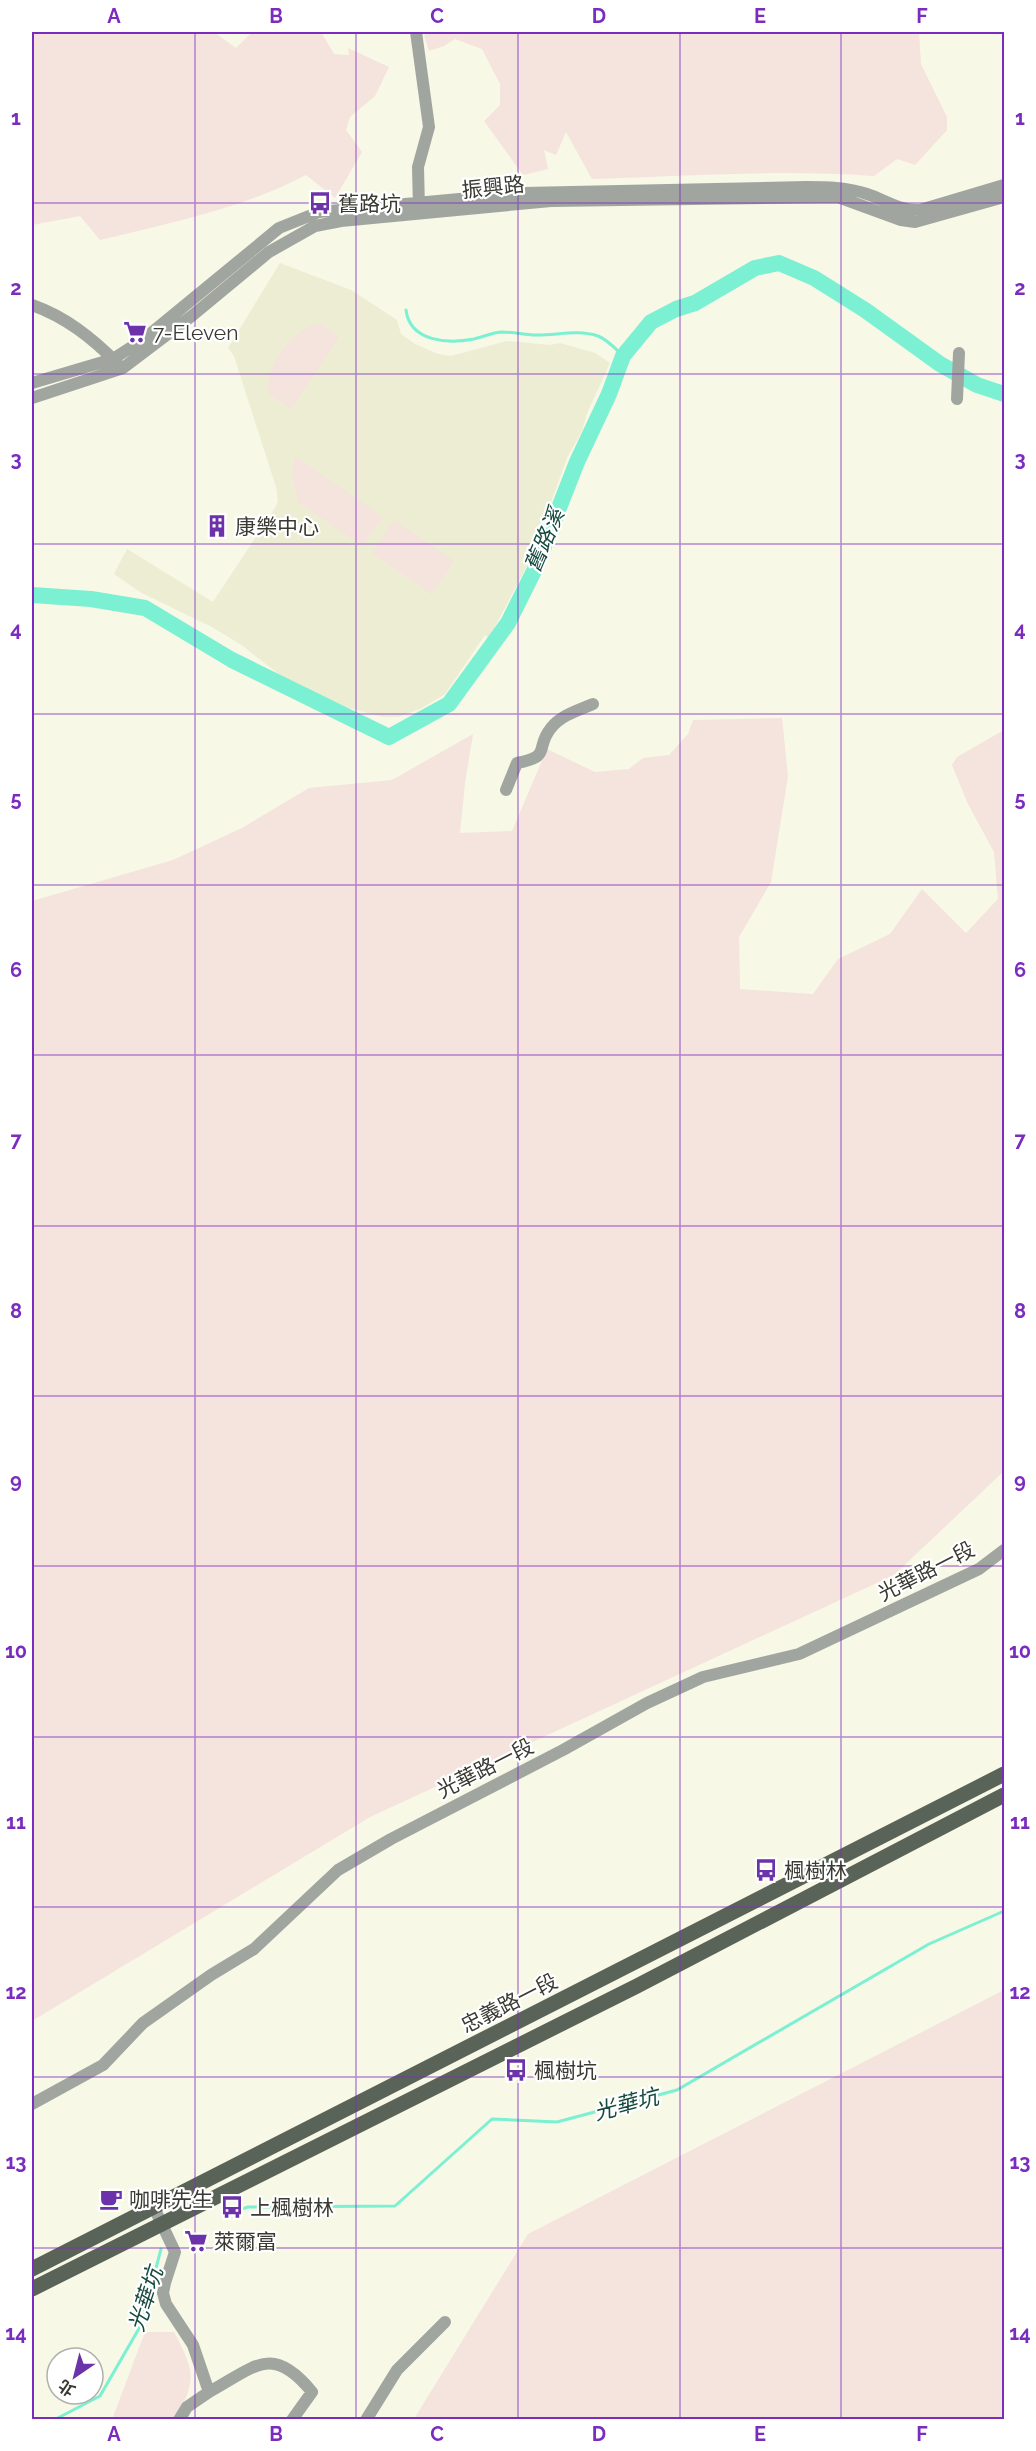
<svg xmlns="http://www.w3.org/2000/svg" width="1036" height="2451" font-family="Raleway,'Noto Sans TC',sans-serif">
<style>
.built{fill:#ecedd2}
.green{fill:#f5e3dd}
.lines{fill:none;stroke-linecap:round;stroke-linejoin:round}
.stream{stroke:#7bf0d3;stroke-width:3}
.river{stroke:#7bf0d3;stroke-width:16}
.minor{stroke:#a0a69f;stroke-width:12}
.major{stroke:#5a6358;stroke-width:15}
.grid{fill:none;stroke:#7b2cbf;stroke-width:1.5;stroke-opacity:0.55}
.labels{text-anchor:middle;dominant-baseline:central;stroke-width:4.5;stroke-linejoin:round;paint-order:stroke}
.street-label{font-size:21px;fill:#3a3a33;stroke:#fff}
.poi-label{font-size:21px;fill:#3a3a33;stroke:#fff;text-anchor:start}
.water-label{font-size:22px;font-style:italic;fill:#174a3f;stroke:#fff}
.neatline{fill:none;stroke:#7b2cbf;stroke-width:2}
.grid-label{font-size:20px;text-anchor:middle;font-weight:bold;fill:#7b2cbf}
</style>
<rect width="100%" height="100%" fill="#f7f8e5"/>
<path class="built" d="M280,263L351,290L397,320L401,334L415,344L438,354L451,356L507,341L550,345L560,343L595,353L610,363L587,413L582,431L567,458L530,560L489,638L485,635L445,694L420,709L398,717H382L349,708L285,679L243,646L212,627L140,592L114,574L127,549L213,602L275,508L278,501L276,487L234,356L228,348Z"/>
<path class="green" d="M32,32H214L236,48L252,32H321L334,54L349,55L348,48L389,67L375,96L350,117L346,130L362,152L335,198L306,175C244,208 168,223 100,240L80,216L32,225Z
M430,32H919L921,64L947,117V130L915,165L897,159L874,176C780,169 686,176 592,179L566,132L556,155L544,150L548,169L523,175L484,121L500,105V84L482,49L455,39L444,46L429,51L424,35Z
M315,324H321L338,335V339L292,408H289L269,394C265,365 290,334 315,324Z
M295,456L383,517L363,546L298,502L292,477Z
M394,520L454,561L431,594L372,553Z
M782,718L788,776L771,882L739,937L740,989L813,994L838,959L890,934L922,889L966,933L998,899L994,852L968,804L952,765L957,757L1004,730V1471L894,1575L370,1817L32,2021V901L173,860L242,828L309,788L392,780L473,734L465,783L460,833L512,831L547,749L595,772L629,769L643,758L669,755L688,734L693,720Z
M1004,1990V2419H414L528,2234Z
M145,2332H174C194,2370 198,2381 174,2419L106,2420L113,2417Z"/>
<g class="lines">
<path class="stream" d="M406,310C410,342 448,344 474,339C483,337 491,333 501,332C511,332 522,334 533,335C555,336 576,329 598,336C608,340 616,349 623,356
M236,2211L248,2207L395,2206L492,2119L557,2122L677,2090L929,1944L1004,1911
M54,2420L100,2396L141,2325L161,2249"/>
<path class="river" d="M32,595L91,599L145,608L232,660L389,737L449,704L508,623L535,569L577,462L609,394L623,356L651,322L676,309L695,303L755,268L779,263L814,278L865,310L940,364L977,385L1004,394"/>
<path class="minor" d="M416,32L429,127L418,167L419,209
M32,305C66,317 92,338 117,363
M32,383L113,359L144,339L279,228L319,212L524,193L806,187C826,187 847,187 867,194C885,200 900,211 920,210L1004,185
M32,398L123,368L193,315L269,252L315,226L341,221L551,201L838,197L901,220L915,222L1004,197
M957,399L959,353
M506,790L517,763C553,756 534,749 551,728C561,715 579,710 593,704
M32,2104L103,2065L143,2023L211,1975L254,1949L338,1870L391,1839L563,1750L647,1703L703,1677L799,1654L979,1569L1004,1550
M149,2197L175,2252L165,2283L163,2293L166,2304L193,2345L209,2392C255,2367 272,2343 312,2392L292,2420
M179,2420L187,2407L209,2392
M366,2420L397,2370L445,2322"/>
<path class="major" d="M32,2269L1004,1774
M32,2289L637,1986L1004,1795"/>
</g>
<path class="grid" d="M195,32V2420M356,32V2420M518,32V2420M680,32V2420M841,32V2420M32,203H1004M32,374H1004M32,544H1004M32,714H1004M32,885H1004M32,1055H1004M32,1226H1004M32,1396H1004M32,1566H1004M32,1737H1004M32,1907H1004M32,2077H1004M32,2248H1004"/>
<defs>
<g id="bus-bare" transform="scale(1.8)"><path d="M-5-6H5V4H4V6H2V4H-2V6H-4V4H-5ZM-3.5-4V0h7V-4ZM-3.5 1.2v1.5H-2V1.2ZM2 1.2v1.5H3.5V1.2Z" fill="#6c32a9" stroke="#fff" stroke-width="2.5" paint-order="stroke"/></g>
<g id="supermarket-bare" transform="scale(1.8)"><path d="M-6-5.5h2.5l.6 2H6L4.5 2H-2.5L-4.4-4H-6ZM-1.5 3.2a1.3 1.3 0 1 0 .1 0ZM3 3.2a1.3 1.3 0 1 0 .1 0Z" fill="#6c32a9" stroke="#fff" stroke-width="2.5" paint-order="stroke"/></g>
<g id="building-bare" transform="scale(1.8)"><path d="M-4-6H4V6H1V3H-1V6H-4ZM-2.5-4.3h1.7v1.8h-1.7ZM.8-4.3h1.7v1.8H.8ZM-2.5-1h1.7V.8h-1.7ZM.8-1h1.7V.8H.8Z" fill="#6c32a9" stroke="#fff" stroke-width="2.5" paint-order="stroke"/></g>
<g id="cafe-bare" transform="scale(1.8)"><path d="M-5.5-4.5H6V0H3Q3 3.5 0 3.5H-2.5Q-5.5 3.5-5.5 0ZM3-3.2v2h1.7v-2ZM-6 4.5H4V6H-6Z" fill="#6c32a9" stroke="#fff" stroke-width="2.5" paint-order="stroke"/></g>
</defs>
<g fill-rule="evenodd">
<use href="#bus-bare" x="320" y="203"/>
<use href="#supermarket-bare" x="135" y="332"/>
<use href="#building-bare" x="217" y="526"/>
<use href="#bus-bare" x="766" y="1870"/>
<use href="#bus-bare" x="516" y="2070"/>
<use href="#cafe-bare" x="111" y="2199"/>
<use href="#bus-bare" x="232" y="2207"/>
<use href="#supermarket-bare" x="196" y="2241"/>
</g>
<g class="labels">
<g class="street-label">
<text transform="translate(493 187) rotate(-6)">振興路</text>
<text transform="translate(926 1571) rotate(-27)">光華路一段</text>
<text transform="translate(485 1768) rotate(-27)">光華路一段</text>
<text transform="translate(509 2003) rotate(-27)">忠義路一段</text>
</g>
<g class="poi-label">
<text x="338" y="203">舊路坑</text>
<text x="153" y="332">7-Eleven</text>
<text x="235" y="526">康樂中心</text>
<text x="784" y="1870">楓樹林</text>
<text x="534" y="2070">楓樹坑</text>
<text x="129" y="2199">咖啡先生</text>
<text x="250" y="2207">上楓樹林</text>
<text x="214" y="2241">萊爾富</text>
</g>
<g class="water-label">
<text transform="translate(544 540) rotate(-67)">舊路溪</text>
<text transform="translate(626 2104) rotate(-15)">光華坑</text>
<text transform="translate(145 2299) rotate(-72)">光華坑</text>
</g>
</g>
<rect width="1036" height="2451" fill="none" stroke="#ffffff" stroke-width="66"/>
<g transform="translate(75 2376) rotate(215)"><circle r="28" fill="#ffffff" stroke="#b0b0ad" stroke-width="1.5"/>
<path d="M0-4.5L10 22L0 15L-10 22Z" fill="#6c32a9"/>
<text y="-9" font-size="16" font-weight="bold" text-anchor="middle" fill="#3a3a33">北</text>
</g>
<rect x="33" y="33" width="970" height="2385" class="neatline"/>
<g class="grid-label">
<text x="114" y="23">A</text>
<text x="276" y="23">B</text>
<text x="437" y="23">C</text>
<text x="599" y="23">D</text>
<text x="760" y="23">E</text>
<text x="922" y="23">F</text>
<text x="16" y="125">1</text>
<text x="1020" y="125">1</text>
<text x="16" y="295">2</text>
<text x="1020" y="295">2</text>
<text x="16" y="466">3</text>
<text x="1020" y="466">3</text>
<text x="16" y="636">4</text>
<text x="1020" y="636">4</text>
<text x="16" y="806">5</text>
<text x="1020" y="806">5</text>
<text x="16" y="977">6</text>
<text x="1020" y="977">6</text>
<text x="16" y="1147">7</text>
<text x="1020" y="1147">7</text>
<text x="16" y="1318">8</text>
<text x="1020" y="1318">8</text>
<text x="16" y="1488">9</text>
<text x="1020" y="1488">9</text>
<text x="16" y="1658">10</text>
<text x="1020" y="1658">10</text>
<text x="16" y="1829">11</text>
<text x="1020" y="1829">11</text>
<text x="16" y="1999">12</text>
<text x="1020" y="1999">12</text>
<text x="16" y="2169">13</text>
<text x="1020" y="2169">13</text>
<text x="16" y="2340">14</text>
<text x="1020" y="2340">14</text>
<text x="114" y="2441">A</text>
<text x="276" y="2441">B</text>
<text x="437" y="2441">C</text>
<text x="599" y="2441">D</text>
<text x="760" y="2441">E</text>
<text x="922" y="2441">F</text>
</g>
</svg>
